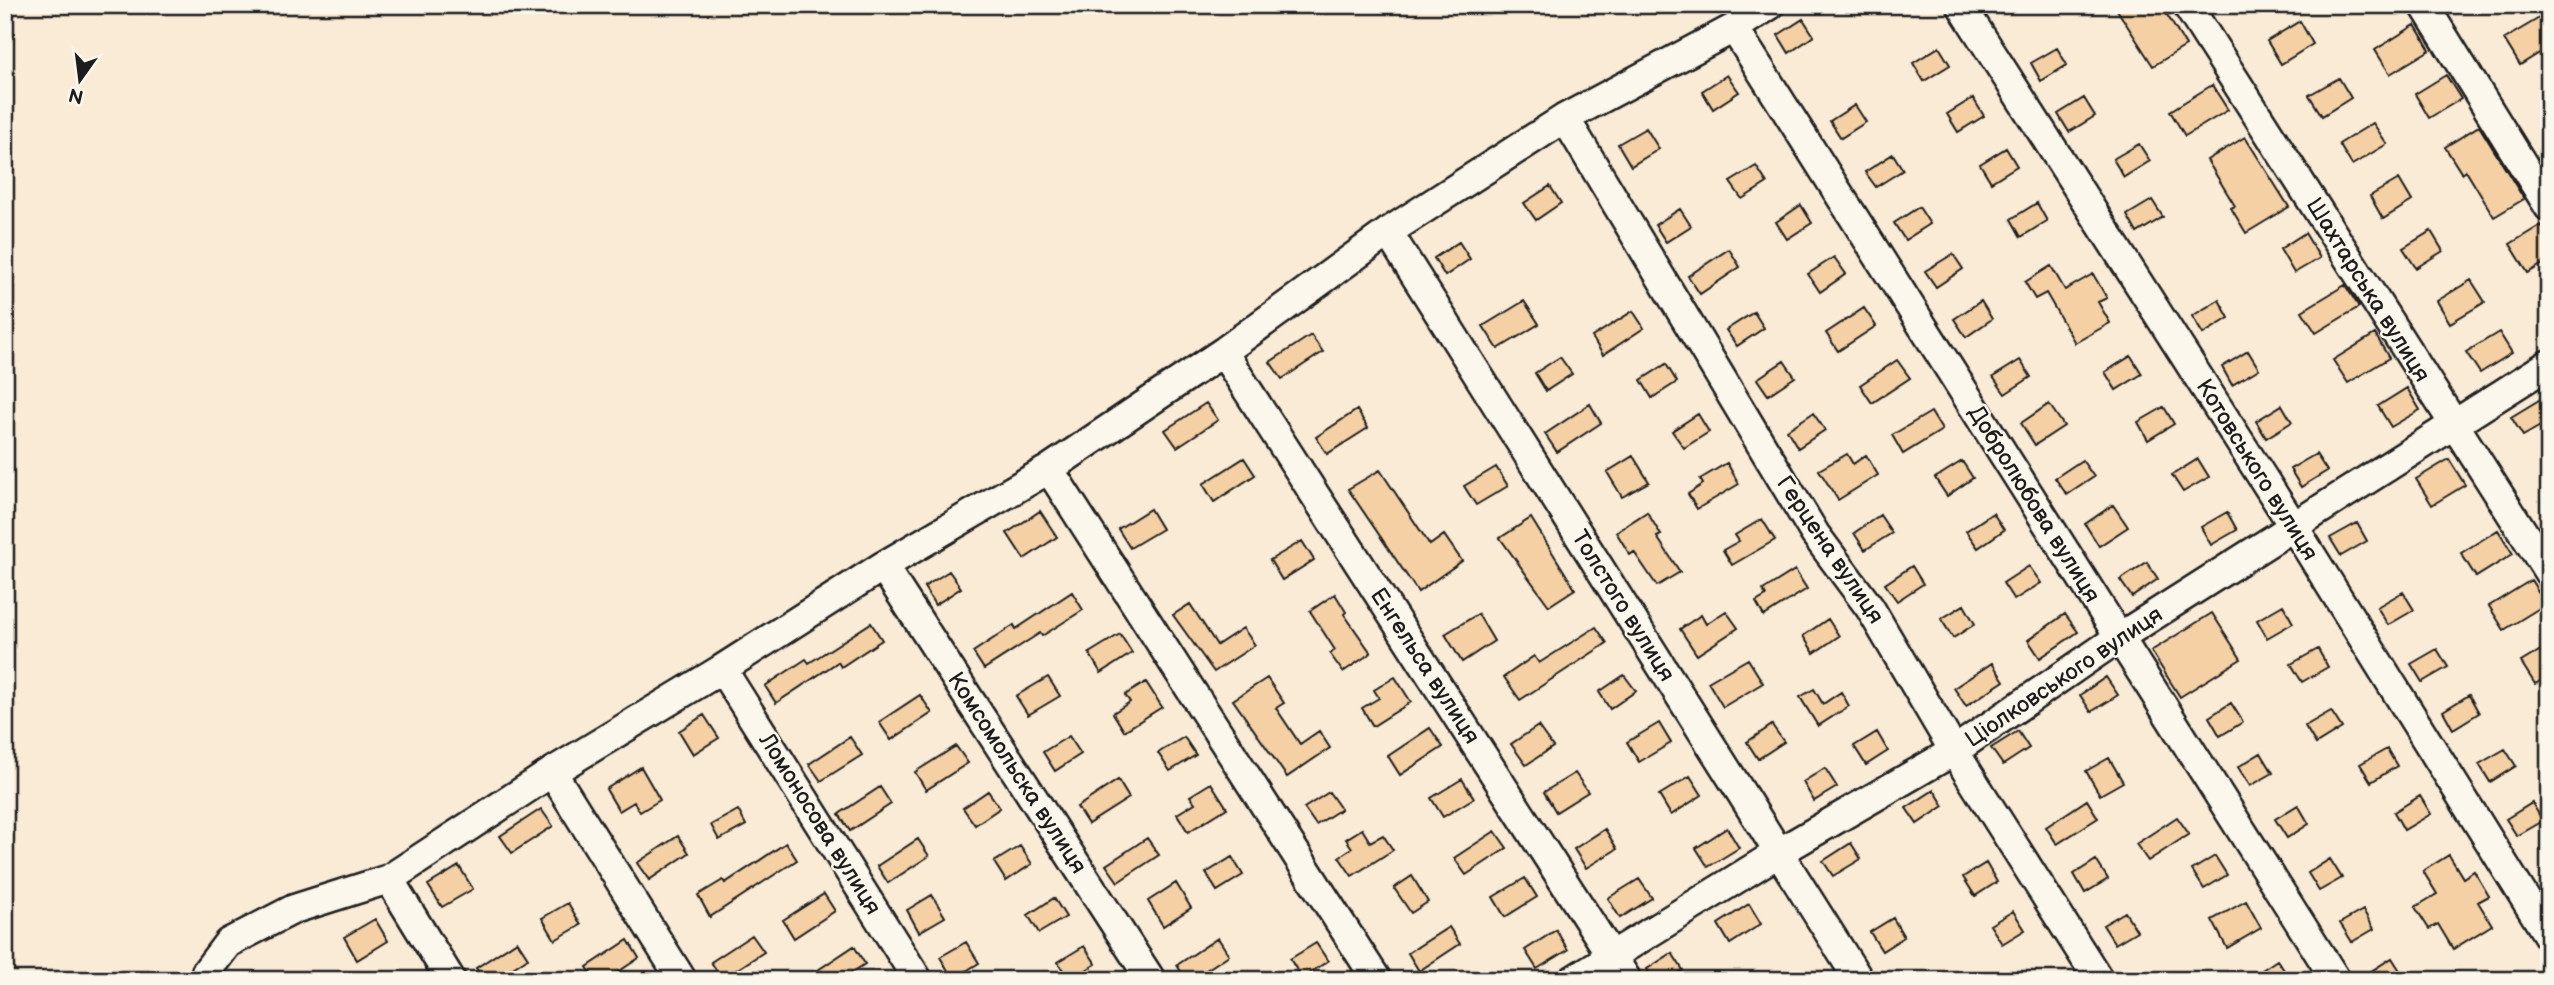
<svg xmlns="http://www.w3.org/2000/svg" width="2554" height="985" font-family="'Balsamiq Sans',sans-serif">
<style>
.building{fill:#f4d0a4;stroke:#1c1c1c;stroke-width:2}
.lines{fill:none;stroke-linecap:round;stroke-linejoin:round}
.minor-casing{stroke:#1c1c1c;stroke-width:33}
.minor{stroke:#fbf7ec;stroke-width:28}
.labels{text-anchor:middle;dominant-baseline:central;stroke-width:5;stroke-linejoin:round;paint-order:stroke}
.street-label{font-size:23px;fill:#1c1c1c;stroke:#fbf7ec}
</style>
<rect width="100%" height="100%" fill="#f9ebd6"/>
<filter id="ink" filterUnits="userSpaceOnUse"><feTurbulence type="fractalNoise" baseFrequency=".0143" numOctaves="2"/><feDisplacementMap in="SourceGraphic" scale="14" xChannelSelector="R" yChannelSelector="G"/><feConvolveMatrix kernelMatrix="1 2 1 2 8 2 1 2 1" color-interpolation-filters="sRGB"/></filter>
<g filter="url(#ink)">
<path class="building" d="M2114,5H2161L2186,46L2153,66Z
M2541,17L2549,30V47L2520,65L2504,39Z
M1803,19L1814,36L1789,53L1778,35Z
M2300,21L2313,44L2281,64L2267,41Z
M2415,25L2430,50L2390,74L2375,50Z
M1939,47L1950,65L1924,81L1913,63Z
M2057,48L2067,65L2041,81L2031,63Z
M1727,75L1739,92L1713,109L1702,91Z
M2446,75L2461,99L2429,118L2415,94Z
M2339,78L2351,98L2322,116L2309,95Z
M2212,85L2228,110L2185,136L2170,111Z
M1973,98L1984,116L1958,132L1947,114Z
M2084,98L2095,116L2069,132L2058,114Z
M1855,105L1866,122L1841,138L1830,121Z
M2373,123L2387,144L2352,165L2339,144Z
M2479,126L2524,199L2494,217L2466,171L2462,174L2445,147Z
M1646,128L1659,149L1631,166L1618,144Z
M2245,137L2289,207L2246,233L2231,208L2235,206L2207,160Z
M2139,144L2150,161L2124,177L2113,159Z
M2006,148L2017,166L1991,182L1980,164Z
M1893,154L1903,170L1876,187L1865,172Z
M1756,166L1767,183L1742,199L1730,182Z
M2399,179L2412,201L2383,219L2370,196Z
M1550,186L1561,203L1536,220L1524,203Z
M2152,200L2163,217L2137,233L2127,215Z
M2037,203L2047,221L2021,237L2011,219Z
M1801,205L1812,223L1787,239L1776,222Z
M1919,207L1930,224L1905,240L1894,223Z
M1680,209L1691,226L1666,242L1655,225Z
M2541,225L2549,238V260L2528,273L2510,244Z
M2431,231L2443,251L2416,268L2403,248Z
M2305,233L2320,258L2294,273L2280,249Z
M1459,242L1470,259L1445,276L1434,258Z
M1729,249L1740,267L1700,294L1688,276Z
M1953,254L1963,269L1936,287L1925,271Z
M1834,257L1846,274L1820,292L1808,274Z
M2051,266L2065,290L2093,274L2107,298L2098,302L2110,323L2075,343L2046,293L2035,299L2025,282Z
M2471,280L2485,302L2450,323L2437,301Z
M2345,285L2359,307L2316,333L2302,311Z
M2219,300L2229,318L2203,334L2192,316Z
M1524,301L1539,324L1498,349L1483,326Z
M1981,301L1992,319L1966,337L1954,319Z
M1864,308L1876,326L1838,351L1826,333Z
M1633,311L1644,328L1603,355L1592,337Z
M1754,312L1764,328L1737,346L1726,330Z
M2499,332L2512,353L2480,373L2466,352Z
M2375,334L2389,358L2348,383L2333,360Z
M1311,335L1323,352L1282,379L1270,362Z
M2248,351L2259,369L2232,385L2222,367Z
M2131,356L2142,374L2116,390L2105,372Z
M1560,357L1572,374L1546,391L1535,373Z
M1897,360L1910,378L1872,403L1860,385Z
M2020,360L2031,377L2005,394L1993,377Z
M1784,361L1795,377L1768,395L1757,379Z
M1666,364L1677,382L1652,398L1641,380Z
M2407,388L2420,410L2391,427L2378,406Z
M2549,394V421L2523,436L2511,417Z
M1206,403L1218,420L1177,447L1165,430Z
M1590,404L1601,423L1557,452L1545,434Z
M2049,404L2064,426L2035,445L2021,423Z
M2282,405L2292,422L2266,438L2256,421Z
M2164,407L2174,424L2148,440L2138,422Z
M1357,410L1368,428L1327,454L1316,437Z
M1931,412L1942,430L1903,454L1892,435Z
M1813,413L1825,430L1798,448L1787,430Z
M1698,414L1709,432L1684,448L1672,431Z
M1847,454L1853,464L1866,455L1878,475L1838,500L1819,470Z
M2316,454L2327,471L2301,487L2290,469Z
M1633,456L1649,482L1622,497L1607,472Z
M1244,458L1255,475L1214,502L1203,484Z
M2198,459L2209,477L2183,492L2172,475Z
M2449,459L2465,485L2432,505L2416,479Z
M2082,460L2094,477L2067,495L2055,478Z
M1962,461L1973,478L1947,496L1935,478Z
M1727,463L1739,484L1697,509L1688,494L1703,484L1700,479Z
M1496,467L1508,486L1476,505L1464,486Z
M1380,470L1430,545L1444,535L1462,561L1418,592L1348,489Z
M2113,505L2128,527L2099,546L2085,524Z
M1150,509L1162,529L1130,548L1118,529Z
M1040,511L1057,537L1024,559L1007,533Z
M1647,512L1661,535L1657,537L1680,572L1657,586L1634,552L1630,555L1616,532Z
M2227,512L2237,530L2211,545L2201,527Z
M1993,513L2004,530L1978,548L1966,531Z
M1880,515L1892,533L1865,550L1854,533Z
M1531,518L1575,589L1549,606L1500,538Z
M1762,519L1775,540L1732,565L1723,550L1739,541L1735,535Z
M2357,523L2367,541L2341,556L2330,538Z
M2498,530L2513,554L2476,577L2461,553Z
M1302,541L1314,560L1282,580L1270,560Z
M2147,562L2158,579L2132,597L2120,580Z
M1912,566L1923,584L1897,601L1885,584Z
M2029,566L2041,583L2014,600L2003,583Z
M1795,570L1807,589L1764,616L1756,602L1766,596L1763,590Z
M949,571L961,588L935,605L924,587Z
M2531,580L2546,604L2504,630L2489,606Z
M1072,592L1083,610L1042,636L1040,633L984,669L973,652L1014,625L1016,629Z
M2403,592L2414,610L2388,625L2377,607Z
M1335,594L1346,612L1344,614L1371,653L1343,672L1330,654L1335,650L1310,611Z
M1190,604L1217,645L1243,628L1255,645L1214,672L1173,615Z
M1964,605L1975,624L1953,638L1941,619Z
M2283,605L2293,623L2267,638L2257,620Z
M1726,611L1738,628L1697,655L1680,629L1701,615L1706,624Z
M2212,613L2241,659L2180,697L2151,651Z
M1478,614L1494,641L1462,662L1445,634Z
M2065,614L2078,632L2040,658L2028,640Z
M1828,619L1839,636L1814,653L1803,636Z
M871,623L882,640L841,667L838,662L776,703L765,686L806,659L809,663Z
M1596,627L1607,643L1520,700L1504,677L1534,656L1539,663Z
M1120,634L1132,653L1101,673L1089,653Z
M2549,645V676L2535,684L2521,662Z
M2318,649L2328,667L2302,682L2291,664Z
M2437,649L2448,667L2422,682L2411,664Z
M1748,659L1763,683L1723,707L1708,682Z
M1992,663L2004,681L1966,706L1954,688Z
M1624,675L1636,691L1610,709L1599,692Z
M1048,677L1060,696L1028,715L1016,696Z
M1395,677L1411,702L1373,726L1362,708L1379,698L1374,690Z
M2106,677L2118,695L2091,712L2080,695Z
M1267,678L1284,703L1276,708L1300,744L1319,731L1330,748L1287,777L1233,700Z
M1146,682L1162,707L1124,731L1113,713L1130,702L1125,695Z
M1814,689L1823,704L1841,692L1849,706L1818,726L1800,697Z
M920,695L932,713L891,740L879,722Z
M2469,695L2479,713L2453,729L2443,711Z
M2231,703L2243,722L2220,736L2209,717Z
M2331,711L2342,728L2316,744L2305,726Z
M704,715L719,738L693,754L679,731Z
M1659,723L1671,743L1639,762L1627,742Z
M1772,725L1784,742L1758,759L1747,742Z
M1538,726L1553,747L1526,765L1511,744Z
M1430,728L1443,747L1400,775L1388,756Z
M2018,731L2029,748L2003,765L1991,748Z
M1877,732L1888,751L1866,765L1854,746Z
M1069,736L1081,754L1055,771L1043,752Z
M850,737L862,755L821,781L809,764Z
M1184,737L1196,755L1170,771L1158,753Z
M956,746L968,763L926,790L915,772Z
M2387,749L2397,766L2371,782L2360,764Z
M2505,749L2516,766L2490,782L2479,764Z
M2261,753L2273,773L2250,786L2238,767Z
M2109,758L2123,782L2100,795L2086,771Z
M641,767L660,800L640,812L634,802L619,811L606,789Z
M1825,768L1837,787L1814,801L1803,782Z
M1575,773L1588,792L1556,812L1544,792Z
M1690,776L1702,795L1671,815L1659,795Z
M1462,779L1474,798L1443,817L1431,798Z
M1118,780L1129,798L1088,824L1077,807Z
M1211,783L1227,808L1188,832L1177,814L1195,803L1190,796Z
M880,787L891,804L850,831L839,814Z
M1934,790L1944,806L1917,824L1906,808Z
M988,791L1000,808L975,825L963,808Z
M1329,792L1341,809L1316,825L1304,808Z
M2420,796L2431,814L2404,830L2394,812Z
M2087,800L2098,818L2057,844L2046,827Z
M2532,803L2543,821L2517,836L2506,819Z
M2298,805L2309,824L2287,838L2275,819Z
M541,809L553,826L512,853L500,836Z
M738,810L746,825L719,840L711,825Z
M2177,817L2189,834L2148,861L2136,844Z
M1727,828L1739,848L1708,867L1696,848Z
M1362,829L1370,842L1383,835L1393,850L1352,876L1339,857L1352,848L1346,839Z
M1605,829L1617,849L1586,868L1574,849Z
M1495,831L1507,848L1466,875L1454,858Z
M678,836L689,853L649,880L637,863Z
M1147,838L1159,855L1118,882L1106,865Z
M918,839L929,856L888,883L877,866Z
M786,843L797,860L710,917L698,895L723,880L725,883Z
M1851,843L1861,859L1833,876L1823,861Z
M1020,846L1032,864L1006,881L994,862Z
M2449,855L2463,878L2474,871L2489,896L2478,902L2492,925L2453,949L2438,924L2429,929L2415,907L2437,894L2423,871Z
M2215,856L2227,875L2204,889L2192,870Z
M1232,857L1243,875L1217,891L1206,873Z
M2330,859L2342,878L2319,891L2308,873Z
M2096,860L2108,879L2085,893L2074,874Z
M1986,863L1997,882L1975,896L1963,877Z
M459,866L473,889L442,907L428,885Z
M1412,876L1428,902L1411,913L1394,888Z
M1525,878L1537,897L1505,917L1493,897Z
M1639,879L1652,898L1620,918L1608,898Z
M1176,883L1191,908L1163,926L1148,901Z
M824,894L835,911L794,938L783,920Z
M932,895L945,917L919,932L907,910Z
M1054,898L1066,917L1039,933L1028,915Z
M2246,901L2261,928L2227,948L2212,920Z
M568,903L581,925L555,940L542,918Z
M1749,904L1761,924L1730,944L1718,924Z
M2363,910L2374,929L2352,942L2340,923Z
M2013,911L2025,930L2002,944L1990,925Z
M2125,912L2137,931L2115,944L2103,925Z
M1893,918L1904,937L1882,951L1870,932Z
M375,919L388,941L357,960L344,937Z
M1449,927L1460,944L1419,971L1408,953Z
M1556,930L1568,950L1537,969L1525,950Z
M752,935L764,952L722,979L711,962Z
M1218,938L1229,955L1191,980H1186L1177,965Z
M628,940L639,958L606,980H595L587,967Z
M517,941L528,958L495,980H484L476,968Z
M966,942L979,963L953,979L940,957Z
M1316,943L1328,961L1302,978L1290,959Z
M854,946L865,964L840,980H803Z
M1084,946L1096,964L1069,980L1058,962Z
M1672,953L1683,970L1668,980H1653L1647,969Z
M2392,958L2406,980H2357Z
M2277,960L2291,980H2247Z"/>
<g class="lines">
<g class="minor-casing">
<path id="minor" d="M1961,5L2294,527L2549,937
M2187,5L2549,573
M2424,5L2549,207
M1734,28L2336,980
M1565,118L1815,534L1870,608L1954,751L2099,980
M1388,232L1859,980
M1223,352L1627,980
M1049,469L1377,980
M883,566L1151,980
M722,669L918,980
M552,772L682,980
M389,879L451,980
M211,980L206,972L228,943L294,909L389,879L552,772L722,669L883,566L1049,469L1223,352L1388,232L1565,118L1734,28L1770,5
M1573,980L1778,853L1954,751L2118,638L2549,364"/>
</g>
<use href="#minor" class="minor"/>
</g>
</g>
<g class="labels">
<g class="street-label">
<text transform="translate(2368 290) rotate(58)">Шахтарська вулиця</text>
<text transform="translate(2257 470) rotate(58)">Котовського вулиця</text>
<text transform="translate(2034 504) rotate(58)">Добролюбова вулиця</text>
<text transform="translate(1830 550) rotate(56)">Герцена вулиця</text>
<text transform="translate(1623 606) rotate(58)">Толстого вулиця</text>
<text transform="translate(1425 666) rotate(57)">Енгельса вулиця</text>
<text transform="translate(2064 677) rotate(-34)">Ціолковського вулиця</text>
<text transform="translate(1017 773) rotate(57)">Комсомольска вулиця</text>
<text transform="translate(820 824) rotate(58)">Ломоносова вулиця</text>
</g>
</g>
<rect width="2554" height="985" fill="none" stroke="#fbf7ec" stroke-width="28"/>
<rect x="14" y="14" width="2526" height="957" fill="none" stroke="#1c1c1c" stroke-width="2.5" filter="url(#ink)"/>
<g transform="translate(80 80) rotate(194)" stroke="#fbf7ec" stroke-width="5" paint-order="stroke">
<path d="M0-5L12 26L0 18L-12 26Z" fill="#1c1c1c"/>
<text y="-10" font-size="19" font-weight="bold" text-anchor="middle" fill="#1c1c1c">N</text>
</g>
</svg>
